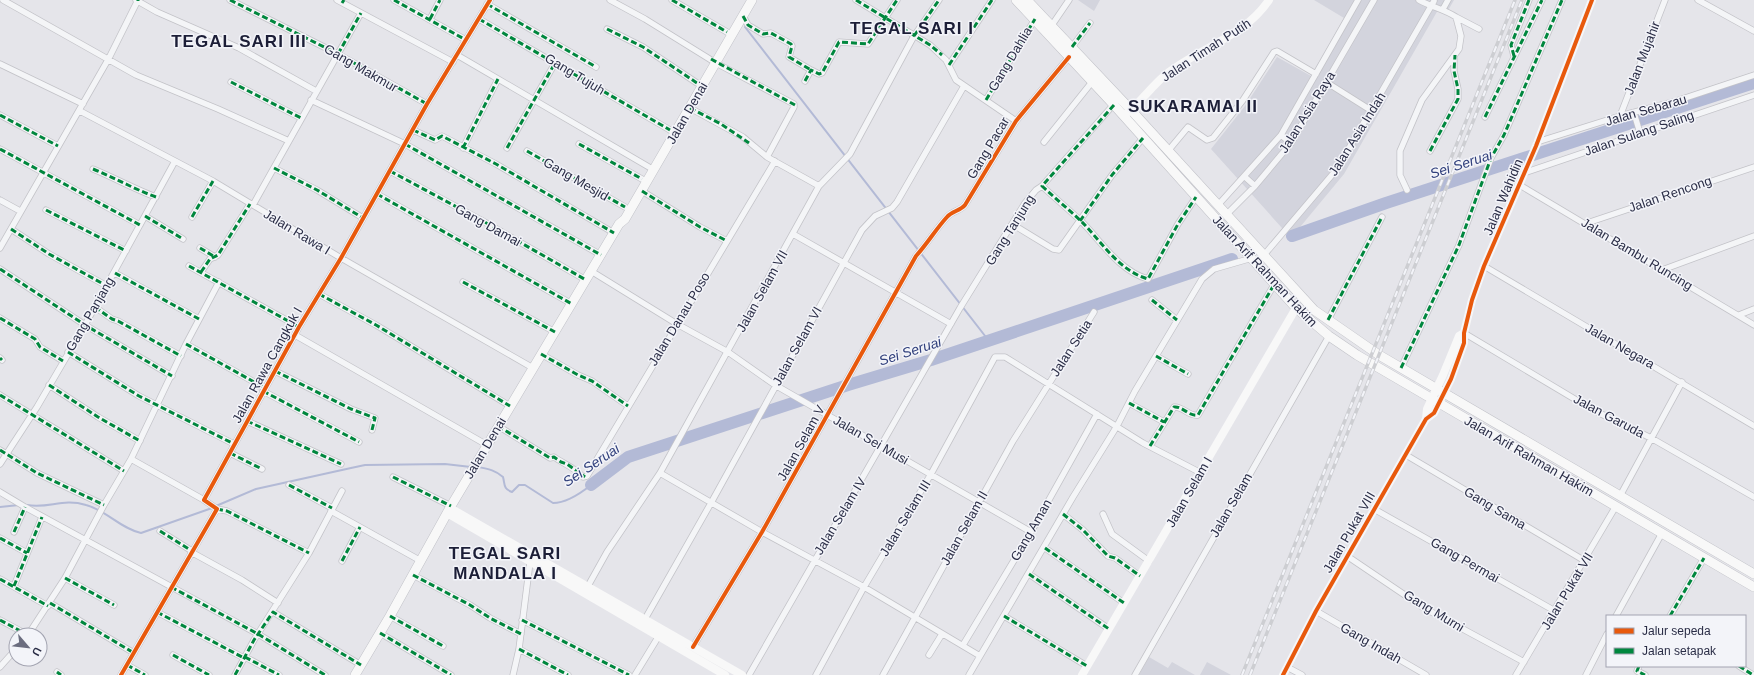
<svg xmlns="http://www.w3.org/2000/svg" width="1754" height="675" font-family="Arial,sans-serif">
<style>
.built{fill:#d3d4dd}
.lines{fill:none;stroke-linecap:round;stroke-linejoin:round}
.stream{stroke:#b3bad6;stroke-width:2}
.river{stroke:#b3bad6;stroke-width:12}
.street-casing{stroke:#c3c3c8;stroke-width:7}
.primary-casing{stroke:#c1c2c8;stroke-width:10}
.street{stroke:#f4f5f7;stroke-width:5.5}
.secondary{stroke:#f8f8f8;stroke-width:8}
.primary{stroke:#f8f8f8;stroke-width:9}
.rail-casing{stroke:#cdced2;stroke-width:3.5}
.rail{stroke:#f3f4f9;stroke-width:2;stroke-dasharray:6;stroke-linecap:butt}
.quiet{stroke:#00873e;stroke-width:3;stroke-dasharray:6 3;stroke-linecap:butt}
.cycleway-casing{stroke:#f3f4f9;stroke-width:6}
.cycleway{stroke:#e8590c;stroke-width:4}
.labels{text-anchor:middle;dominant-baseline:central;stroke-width:3;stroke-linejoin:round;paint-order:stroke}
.street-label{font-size:13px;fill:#2a2d46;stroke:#f3f4f9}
.water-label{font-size:14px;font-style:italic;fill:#31407c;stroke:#f3f4f9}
.district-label{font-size:17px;font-weight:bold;letter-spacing:1px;fill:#1c1e37;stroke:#f3f4f9}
</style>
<rect width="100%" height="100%" fill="#e5e5ea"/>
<path class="built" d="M1078,0H1100L1094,11Z
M1314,0H1454L1446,14L1438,10L1344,174L1291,238L1211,149L1245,106L1277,57L1311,76L1344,18Z
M1149,657L1168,668L1172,662L1195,675H1139Z
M1207,662L1231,675H1200Z"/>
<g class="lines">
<path class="stream" d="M745,27L989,341
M478,467C488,469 495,470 503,477C505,484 503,489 512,492L519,485H525L553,503C567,503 581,493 591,485
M27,505C49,509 62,498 86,505C106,510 121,529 141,533L212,508
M216,506L256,489L351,468L365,465L445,464L471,467
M0,507L19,505"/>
<path class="river" d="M1292,236L1386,203L1754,83
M591,485L628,457L848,385L931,360L1232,259"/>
<g class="street-casing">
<path id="street" d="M3,0L136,75L218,109L289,141
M136,0L157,12L239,48L316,91
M230,0L338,54L427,104
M337,0L453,62
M394,0L466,40
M610,0L645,19L716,63L794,104V107L767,157
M672,0L727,32
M856,0L930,45L946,60L956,80L1016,121
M1698,0L1754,31
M487,4L596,67
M1443,9L1448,0
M743,16L748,25L763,34L771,33L791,44L792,46L789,57L811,70
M1456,17L1479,29
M430,19L440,0
M479,19L670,130
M1050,28L1069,0
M607,29L643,47L697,83
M1072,47L1090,23
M457,55L654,170
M1514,56L1511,45L1529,0
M0,64L83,104
M949,65L992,0
M805,81L811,70L819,74L822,73L839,42L868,44L897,0
M231,82L301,118
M1326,82L1372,111
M311,100L405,144L601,255
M986,100L1035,19
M690,108L743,137L767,157L819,186
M80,111L213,181L341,258L533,368
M1634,113L1640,133
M0,115L58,146
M1620,116L1665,0
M1485,117L1542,0
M413,130L435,140L442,136L496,164L614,233
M1281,135L1291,143
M1044,142L1092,82
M1537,142L1620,116L1673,102L1754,75
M579,144L642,179
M463,148L498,79
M507,148L555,63
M0,149L140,225
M527,151L625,207
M1168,151L1188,127L1207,140L1213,138L1243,100L1274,52L1277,51L1316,74
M1430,151L1458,99V89L1454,71V56
M274,168L317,190L363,218
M93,169C115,178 134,189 156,197
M390,171L481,220L586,280
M1524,173L1754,95
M1245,177L1255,186
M1518,184L1754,325
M1042,186C1055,198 1068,209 1081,221C1101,241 1119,271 1148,279L1178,224L1196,197
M1407,190L1400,175V151L1422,100L1459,49L1461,36L1456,17C1444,9 1431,7 1419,0
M642,191L700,227L727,241
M377,194L572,304
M0,200L20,211
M1219,204L1281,135L1358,0
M253,205L361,13
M46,210L126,251
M1227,214L1255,186L1291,143L1374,0
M145,216L183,239
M192,217L213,181
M1587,223L1754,167
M1012,224L1053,249L1059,250L1112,175L1143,138
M11,229L49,254L107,286
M793,234L951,324
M0,248L109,58L138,0
M200,248L215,257
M1264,255L1337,169L1434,1
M189,266L299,327
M1484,266L1754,426
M0,269L85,325L172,376
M1662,270L1754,236
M591,271L677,324L728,352L775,385L1031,532
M201,272L210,259L218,255L250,204
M115,273L199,319
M463,282L555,332
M319,294L376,325L510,406
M1152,300L1177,320
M95,307L112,319L118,321L181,356
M1739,315L1754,309
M0,318L35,339L40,347L63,361
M1328,320L1382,217
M1464,333L1593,410L1651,438L1754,497
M295,335L487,445
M186,344L265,388
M68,352L139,396L234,444
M541,354L578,375L592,381L628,406
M1156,356L1188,374
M0,358L2,360
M1401,368L1459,245L1491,158L1504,135L1562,0
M275,371L351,409L375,418L372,430
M49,385L98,417L140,441
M263,391L359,442
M0,395L124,471
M1129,403L1164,422
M247,421L341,464
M498,426L550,458L554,457C564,464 574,467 583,477L587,476L775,161
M1150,446L1174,407C1183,406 1189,417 1198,415L1275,283
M0,450L37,473L104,505
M230,453L262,469
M1406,455L1585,561
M131,459L204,500
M0,464L37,407L85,325L175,161
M660,473L762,532L864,587L980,656
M393,477L451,506
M289,485L332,508
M0,492L25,507L258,634L325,675
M1620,496L1682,382
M217,509L227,511L309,553
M1374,509L1555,611
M331,511L421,561
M1063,514L1083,530L1108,556L1115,558L1140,576
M1103,514L1112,534L1149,561
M160,531L192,551
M14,532L25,507
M0,538L27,553
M1045,548L1124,603
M191,552L242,580L278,603
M1347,556L1424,608L1524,662
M342,561L360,527
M1029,574L1109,629
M413,575L470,605L490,618L521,634
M65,578L114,605
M0,579L48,606
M14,586L42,517
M588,586L607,552L660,473L819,186L850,154L914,36L939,0
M50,603L134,653
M1316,611L1426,675
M157,612L244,658
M273,612L361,665
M390,616L443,646
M1004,616L1087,666
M1616,616L1662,533
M1670,616L1704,558
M645,619L711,503L862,230L875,216L892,208L897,202L964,86
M0,620L28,635
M522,620L629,675
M380,633L451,675
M28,635L65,578L104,505L131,459L186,344L219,282
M963,645L1031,532L1097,414
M693,647L762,532L916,256C927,244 936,229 947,217C952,211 960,211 965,205L1016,121L1069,57
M519,649L568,675
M173,655L209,675
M929,655L942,634
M245,657L279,675
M127,665L145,675
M1639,666L1637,671L1645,675
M1739,666L1753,675
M0,667L16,649
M1287,667L1302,675
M57,672L61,675
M121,675L217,509L204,500L299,327L341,258L427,104L490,0
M235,675L254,640L309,553L342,491
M513,675L519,649L530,562
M635,675L660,634
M749,675L960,308L1025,203L1036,190L1042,186L1115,103
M816,675L864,587L931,474L995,357H1005L1143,443L1201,473
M883,675L1013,441L1094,312
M969,675L1073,497L1117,426L1135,391L1202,279L1214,269L1252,258
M1135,675L1329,336
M1516,675L1616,506
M1586,675L1607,634"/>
</g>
<g class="primary-casing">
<path id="primary" d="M1016,0L1114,105L1296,308L1329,336L1357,355L1754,587
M1027,0L1131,110L1314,310L1379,355L1754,574
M355,675L390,616L451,506L619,224L625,219L752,0"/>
</g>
<use href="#street" class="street"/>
<path class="secondary" d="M1127,113C1142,101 1153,84 1169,72C1202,47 1245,36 1269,0
M1426,419L1427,409L1443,375L1459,336L1464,333
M450,508L742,675
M447,513L725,675
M1082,675L1296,308
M1283,675L1316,611L1426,419L1434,413L1451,379L1464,343V333L1472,300L1484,266L1536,146L1592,0"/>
<use href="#primary" class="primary"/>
<g class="rail-casing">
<path id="rail" d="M1242,675L1515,0
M1250,675L1522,0"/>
</g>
<use href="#rail" class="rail"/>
<path class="quiet" d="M230,0L338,54L427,104
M394,0L466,40
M672,0L727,32
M856,0L930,45L942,55
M138,1V0
M342,3L344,0
M487,4L596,67
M743,16L748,25L763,34L771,33L791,44L792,46L789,57L811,70
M430,19L440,0
M479,19L670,130
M607,29L643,47L697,83
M914,36L939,0
M1072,47L1090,23
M338,54L361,13
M1514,56L1511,45L1529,0
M711,59L795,105
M949,65L992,0
M805,81L811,70L819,74L822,73L839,42L868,44L897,0
M231,82L301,118
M986,100L1035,19
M1114,105L1042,186C1055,198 1068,209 1081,221C1101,241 1119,271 1148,279L1178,224L1196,197
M690,108L721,124L749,143
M0,115L58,146
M1485,117L1542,0
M413,130L435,140L442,136L496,164L614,233
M405,144L601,255
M579,144L642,179
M463,148L498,79
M507,148L555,63
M0,149L140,225
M527,151L625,207
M1430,151L1458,99V89L1454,71L1455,55
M274,168L317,190L363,218
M93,169C115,178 134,189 156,197
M390,171L481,220L586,280
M642,191L700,227L727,241
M377,194L572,304
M46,210L126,251
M145,216L183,239
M192,217L213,181
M1080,221L1112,175L1143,138
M11,229L49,254L107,286
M200,248L215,257
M189,266L299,327
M0,269L85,325L172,376
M201,272L210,259L218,255L250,204
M115,273L199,319
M463,282L555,332
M319,294L376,325L510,406
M1152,300L1177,320
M95,307L112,319L118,321L181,356
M0,318L35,339L40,347L63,361
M1328,320L1382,217
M186,344L265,388
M68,352L139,396L234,444
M541,354L578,375L592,381L628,406
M1156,356L1188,374
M0,358L2,360
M1401,368L1459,245L1491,158L1504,135L1562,0
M275,371L351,409L375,418L372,430
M49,385L98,417L140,441
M263,391L359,442
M0,395L124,471
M1129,403L1164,422
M247,421L341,464
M498,426L550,458L554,457L561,462L567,464L585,477
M1150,446L1174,407C1183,406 1189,417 1198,415L1275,283
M0,450L37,473L104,505
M230,453L262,469
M393,477L451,506
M289,485L332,508
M217,509L227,511L309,553
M1063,514L1083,530L1108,556L1115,558L1140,576
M160,531L192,551
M14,532L25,507
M0,538L27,553
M1045,548L1124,603
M342,561L360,527
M1029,574L1109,629
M413,575L470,605L490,618L521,634
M65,578L114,605
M0,579L48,606
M14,586L42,517
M171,587L258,634L325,675
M50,603L134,653
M157,612L244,658
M390,616L443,646
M1004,616L1087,666
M1670,616L1704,558
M0,620L28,635
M522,620L629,675
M380,633L451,675
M519,649L568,675
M173,655L209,675
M245,657L279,675
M127,665L145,675
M1639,666L1637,671L1645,675
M1739,666L1753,675
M57,672L61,675
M235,675L254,640L273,612L361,665"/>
<g class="cycleway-casing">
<path id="cycleway" d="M693,647L762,532L916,256C927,244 936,229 947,217C952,211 960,211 965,205L1016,121L1069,57
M121,675L217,509L204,500L299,327L341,258L427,104L490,0
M1283,675L1316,611L1426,419L1434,413L1451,379L1464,343V333L1472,300L1484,266L1536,146L1592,0"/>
</g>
<use href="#cycleway" class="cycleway"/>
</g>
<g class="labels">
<g class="street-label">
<text transform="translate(1206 50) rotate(-33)">Jalan Timah Putih</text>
<text transform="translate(1642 58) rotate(-69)">Jalan Mujahir</text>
<text transform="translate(1010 59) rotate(-59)">Gang Dahlia</text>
<text transform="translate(361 68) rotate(30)">Gang Makmur</text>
<text transform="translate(575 74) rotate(31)">Gang Tujuh</text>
<text transform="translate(1646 110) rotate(-16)">Jalan Sebarau</text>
<text transform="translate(1307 112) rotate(-58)">Jalan Asia Raya</text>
<text transform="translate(687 113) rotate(-60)">Jalan Denai</text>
<text transform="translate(1639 133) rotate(-19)">Jalan Sulang Saling</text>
<text transform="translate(1357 134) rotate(-58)">Jalan Asia Indah</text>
<text transform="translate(988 148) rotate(-59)">Gang Pacar</text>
<text transform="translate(576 179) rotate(30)">Gang Mesjid</text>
<text transform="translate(1670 194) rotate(-19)">Jalan Rencong</text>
<text transform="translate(1503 197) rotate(-67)">Jalan Wahidin</text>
<text transform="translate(488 225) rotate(29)">Gang Damai</text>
<text transform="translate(1010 230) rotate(-58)">Gang Tanjung</text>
<text transform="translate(297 232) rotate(31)">Jalan Rawa I</text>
<text transform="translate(1637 254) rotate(31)">Jalan Bambu Runcing</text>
<text transform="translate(1265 271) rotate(47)">Jalan Arif Rahman Hakim</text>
<text transform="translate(762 291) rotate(-61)">Jalan Selam VII</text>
<text transform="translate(90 314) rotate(-60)">Gang Panjang</text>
<text transform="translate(679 319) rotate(-59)">Jalan Danau Poso</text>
<text transform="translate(797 346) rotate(-61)">Jalan Selam VI</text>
<text transform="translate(1620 346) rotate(30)">Jalan Negara</text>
<text transform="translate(1071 348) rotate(-57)">Jalan Setia</text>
<text transform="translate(267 365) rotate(-61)">Jalan Rawa Cangkuk I</text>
<text transform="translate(1609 416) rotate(28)">Jalan Garuda</text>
<text transform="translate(871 440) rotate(30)">Jalan Sei Musi</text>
<text transform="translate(801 443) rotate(-61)">Jalan Selam V</text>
<text transform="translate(485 448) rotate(-59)">Jalan Denai</text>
<text transform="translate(1529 456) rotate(30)">Jalan Arif Rahman Hakim</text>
<text transform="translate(1189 492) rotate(-60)">Jalan Selam I</text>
<text transform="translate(1231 505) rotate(-60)">Jalan Selam</text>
<text transform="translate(1495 508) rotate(31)">Gang Sama</text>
<text transform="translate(840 516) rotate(-59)">Jalan Selam IV</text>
<text transform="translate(905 518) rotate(-59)">Jalan Selam III</text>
<text transform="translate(964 528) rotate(-61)">Jalan Selam II</text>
<text transform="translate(1031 530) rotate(-60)">Gang Aman</text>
<text transform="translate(1349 532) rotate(-60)">Jalan Pukat VIII</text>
<text transform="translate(1465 560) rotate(30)">Gang Permai</text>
<text transform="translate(1567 591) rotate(-59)">Jalan Pukat VII</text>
<text transform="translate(1434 611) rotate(31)">Gang Murni</text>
<text transform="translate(1371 643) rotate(30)">Gang Indah</text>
</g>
<g class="water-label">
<text transform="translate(1461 164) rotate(-18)">Sei Seruai</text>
<text transform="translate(910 351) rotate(-18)">Sei Seruai</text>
<text transform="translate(591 465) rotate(-34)">Sei Seruai</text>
</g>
<g class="district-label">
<text x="912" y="28">TEGAL SARI I</text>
<text x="239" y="41">TEGAL SARI III</text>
<text x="1193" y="106">SUKARAMAI II</text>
<text x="505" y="553">TEGAL SARI<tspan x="505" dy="20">MANDALA I</tspan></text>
</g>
</g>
<rect x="1606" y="615" width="140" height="52" fill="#f3f4f9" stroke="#a3a4b1"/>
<rect x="1614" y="628" width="20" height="6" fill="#e8590c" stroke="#a3a4b1"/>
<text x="1642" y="635" font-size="12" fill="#2a2d46">Jalur sepeda</text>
<rect x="1614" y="648" width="20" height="6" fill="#00873e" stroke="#a3a4b1"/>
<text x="1642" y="655" font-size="12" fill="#2a2d46">Jalan setapak</text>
<g transform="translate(28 647) rotate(118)"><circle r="19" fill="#f3f4f9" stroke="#a3a4b1"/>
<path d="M0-3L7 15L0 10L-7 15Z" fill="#6b6d7f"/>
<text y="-6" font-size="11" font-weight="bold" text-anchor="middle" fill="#2a2d46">U</text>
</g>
</svg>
